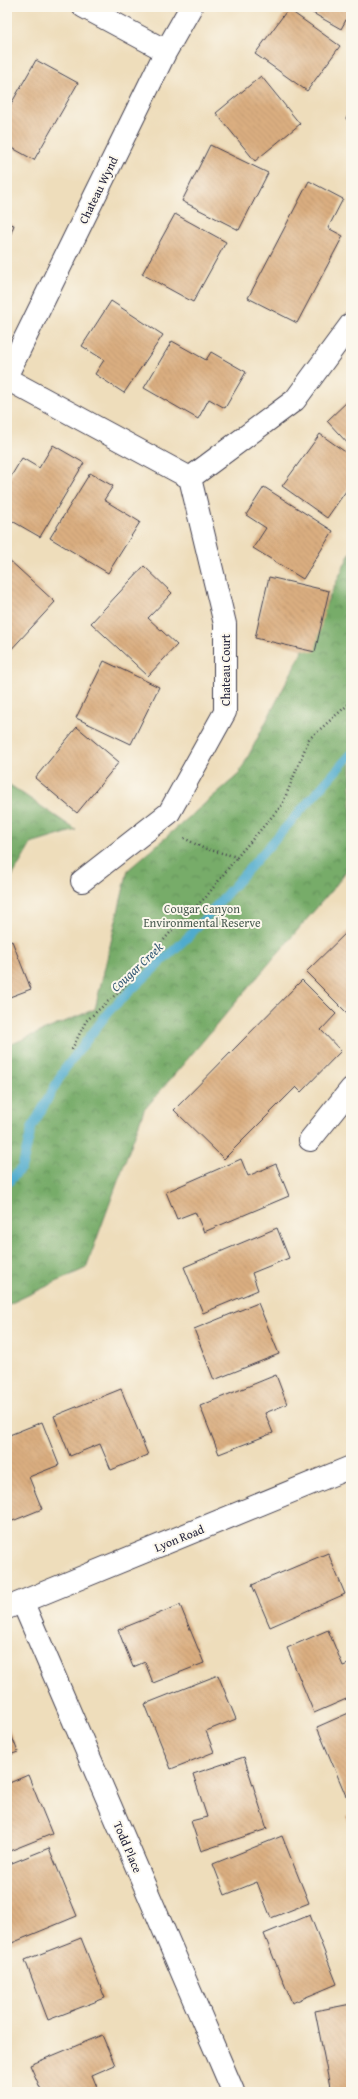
<svg xmlns="http://www.w3.org/2000/svg" width="358" height="2099" font-family="'Gentium Book Plus',serif">
<style>
.forest{fill:url(#forest-crowns);stroke:#4c6752}
.lines{fill:none;stroke-linecap:round;stroke-linejoin:round}
.stream{stroke:#4fabcd;stroke-width:9}
.building{fill:url(#building-back-hatch)}
.street-casing{stroke:#413e4e;stroke-width:24}
.secondary-casing{stroke:#413e4e;stroke-width:24}
.path{stroke:#413e4e;stroke-width:2.5;stroke-dasharray:1 3;stroke-linecap:butt}
.street{stroke:#fff;stroke-width:22}
.secondary{stroke:#fff;stroke-width:22}
.labels{text-anchor:middle;dominant-baseline:central;stroke-width:4;stroke-linejoin:round;paint-order:stroke}
.street-label{font-size:12px;fill:#22223b;stroke:#fbf7ec}
.park-label{font-size:12px;fill:#4a5c51;stroke:#fbf7ec}
.water-label{font-size:13px;font-style:italic;fill:#345975;stroke:#fbf7ec}
</style>
<defs>
<pattern id="forest-crowns" width="20" height="18" patternUnits="userSpaceOnUse"><rect width="20" height="18" fill="#77ac69"/><path d="M2 6a3 3 0 1 1 6 0M12 15a3 3 0 1 1 6 0" fill="none" stroke="#618c58"/></pattern>
<pattern id="building-back-hatch" width="6" height="6" patternUnits="userSpaceOnUse"><rect width="6" height="6" fill="#daae80"/><path d="M-1 5l2 2M0 0l6 6M5-1l2 2" fill="none" stroke="#bb9570"/></pattern>
</defs>
<rect width="100%" height="100%" fill="#fbf7ec"/>
<filter id="ink" filterUnits="userSpaceOnUse"><feTurbulence type="fractalNoise" baseFrequency=".025" numOctaves="2"/><feDisplacementMap in="SourceGraphic" scale="8" xChannelSelector="R" yChannelSelector="G"/><feConvolveMatrix kernelMatrix="1 2 1 2 8 2 1 2 1" color-interpolation-filters="sRGB"/></filter>
<filter id="wash" filterUnits="userSpaceOnUse"><feTurbulence type="fractalNoise" baseFrequency=".012" numOctaves="4" result="noise"/><feDisplacementMap in="SourceGraphic" scale="16" xChannelSelector="R" yChannelSelector="G"/><feGaussianBlur stdDeviation="0.9" result="paint"/><feColorMatrix in="noise" values="0 0 0 0 0 0 0 0 0 0 0 0 0 0 0 0 0 1.4 0 .05"/><feComposite in="paint" operator="in"/></filter>
<g filter="url(#wash)">
<rect width="100%" height="100%" fill="#edb"/>
<path class="forest" d="M351,551V864L336,885L144,1110L86,1268L7,1305V1046L95,1009L128,870L239,774L320,617Z
M7,783L76,830L31,844L9,882L7,881Z"/>
<g class="lines">
<path class="stream" d="M7,1184L22,1167L32,1127L64,1070L110,1010L190,935L351,754"/>
</g>
<g id="blocks">
<path class="building" d="M302,7H351V11L341,29Z
M288,9L340,46L307,91L255,54Z
M36,60L78,83L34,160L7,145V111Z
M261,76L300,124L255,161L216,113Z
M351,109V121L346,119Z
M210,145L268,173L239,230L182,201Z
M309,181L343,199L328,228L343,236L297,323L248,298Z
M175,214L226,242L193,302L142,274Z
M7,223L14,225L7,244Z
M111,301L163,335L124,393L95,374L104,360L82,346Z
M172,341L206,360L211,352L246,372L225,408L209,399L198,419L144,388Z
M351,398V447L327,421Z
M320,434L351,456V484L327,518L282,486Z
M53,445L84,463L40,537L7,518V483L22,458L39,468Z
M90,473L113,486L104,500L140,522L108,573L50,538Z
M264,487L333,531L303,579L253,548L266,528L246,515Z
M7,558L55,602L7,654Z
M144,566L172,593L148,618L177,645L148,676L91,623Z
M269,577L329,591L315,652L255,638Z
M104,661L159,687L131,744L76,718Z
M77,727L119,762L77,813L35,778Z
M351,928V1017L306,972Z
M12,941L31,989L7,998V943Z
M302,980L336,1014L321,1030L341,1051L301,1092L296,1087L224,1159L174,1110Z
M241,1159L248,1176L276,1164L289,1196L204,1232L195,1212L177,1219L166,1192Z
M277,1228L289,1258L252,1273L258,1290L203,1313L184,1267Z
M258,1303L279,1354L214,1380L194,1329Z
M276,1375L287,1404L265,1413L273,1433L219,1454L200,1406Z
M121,1389L148,1455L111,1470L100,1444L70,1456L54,1416Z
M42,1422L59,1465L29,1477L42,1509L10,1522L7,1514V1436Z
M328,1553L345,1594L270,1627L252,1585Z
M180,1605L204,1663L153,1683L145,1662L133,1667L118,1630Z
M328,1630L343,1666L351,1663V1697L314,1713L287,1648Z
M218,1675L236,1719L206,1731L214,1752L171,1769L145,1704Z
M351,1712V1794L346,1796L317,1727Z
M7,1724L18,1752L7,1756Z
M244,1757L267,1829L201,1851L191,1821L207,1817L193,1774Z
M28,1775L52,1834L7,1852V1784Z
M351,1814V1829L346,1816Z
M282,1836L309,1903L271,1918L257,1882L225,1895L213,1864Z
M49,1848L77,1916L7,1945V1865Z
M310,1915L337,1984L292,2003L264,1934Z
M81,1938L105,1998L48,2020L25,1960Z
M351,2004V2092H331L315,2011Z
M102,2035L115,2065L92,2075L99,2092H42L30,2065Z"/>
</g>
</g>
<g filter="url(#ink)">
<use href="#blocks" fill-opacity="0" stroke="#413e4e" stroke-width="1"/>
<g class="lines">
<g class="street-casing">
<path id="street" d="M84,7L166,51
M7,375L166,51L191,7
M7,379L190,478L295,400L351,324
M82,881L169,813L225,712V624L190,478
M310,1140L351,1089
M23,1603L233,2091"/>
</g>
<g class="secondary-casing">
<path id="secondary" d="M7,1608L351,1467"/>
</g>
<path class="path" d="M184,838L203,848L237,857L282,805L309,739L351,702
M72,1049L86,1021L122,989L180,921L206,897L237,857"/>
<use href="#street" class="street"/>
<use href="#secondary" class="secondary"/>
</g>
</g>
<g class="labels">
<g class="street-label">
<text transform="translate(98 190) rotate(-64)">Chateau Wynd</text>
<text transform="translate(225 670) rotate(-90)">Chateau Court</text>
<text transform="translate(179 1538) rotate(-22)">Lyon Road</text>
<text transform="translate(128 1847) rotate(67)">Todd Place</text>
</g>
<g class="park-label">
<text x="202" y="908">Cougar Canyon<tspan x="202" dy="14">Environmental Reserve</tspan></text>
</g>
<g class="water-label">
<text transform="translate(137 967) rotate(-43)">Cougar Creek</text>
</g>
</g>
<rect width="358" height="2099" fill="none" stroke="#fbf7ec" stroke-width="24"/>
</svg>
